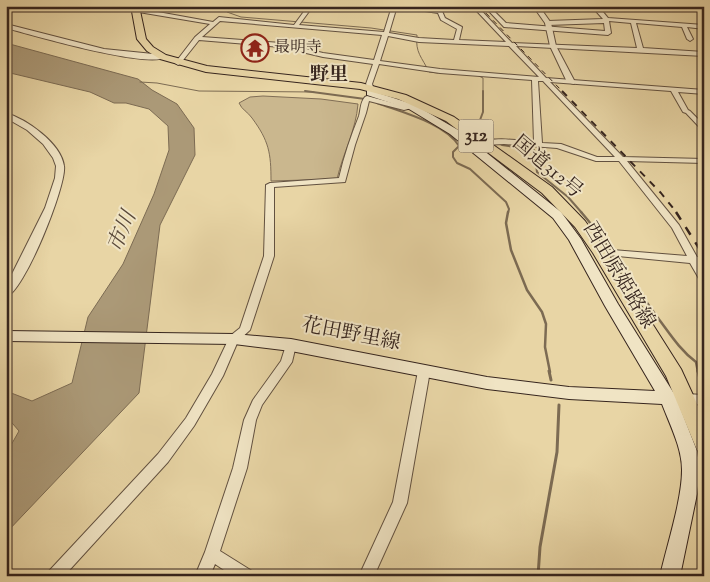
<svg xmlns="http://www.w3.org/2000/svg" width="710" height="582" font-family="'Sorts Mill Goudy','Noto Serif JP',serif">
<style>
.green{fill:#cab78e;stroke:#806e56}
.water{fill:#ab9977;stroke:#7c6b53}
.lines{fill:none;stroke-linecap:round;stroke-linejoin:round}
.stream-far3{stroke:#7c6b53;stroke-width:1}
.stream-far2{stroke:#7c6b53;stroke-width:2}
.stream-far1{stroke:#7c6b53;stroke-width:2.5}
.stream{stroke:#7c6b53;stroke-width:3}
.minor-casing{stroke:#625140;stroke-width:2}
.tertiary-casing{stroke:#625140;stroke-width:2}
.secondary-casing{stroke:#36251e;stroke-width:2}
.trunk-casing{stroke:#36251e;stroke-width:2}
.minor{fill:#f0e4c4;fill-rule:evenodd}
.tertiary{fill:#f0e4c4;fill-rule:evenodd}
.secondary{fill:#f0e4c4;fill-rule:evenodd}
.trunk{fill:#e8d5a5;fill-rule:evenodd}
.rail-far2{stroke:#36251e;stroke-width:1;stroke-dasharray:5 5;stroke-linecap:butt}
.rail-far1{stroke:#36251e;stroke-width:2;stroke-dasharray:7 7;stroke-linecap:butt}
.rail{stroke:#36251e;stroke-width:2.5;stroke-dasharray:9 9;stroke-linecap:butt}
.labels{text-anchor:middle;dominant-baseline:central;stroke-width:4;stroke-linejoin:round;paint-order:stroke}
.far-poi-label{font-size:16px;fill:#36251e;stroke:#f0e4c4;text-anchor:start}
.far-quarter-label{font-size:19px;font-weight:bold;fill:#36251e;stroke:#f0e4c4}
.shield{fill:#f0e4c4;stroke:#6e5e50;stroke-width:1}
.shield-label{font-size:19px;font-weight:bold;fill:#36251e}
.street-label{font-size:20px;fill:#36251e;stroke:#f0e4c4}
.water-label{font-size:21px;font-style:italic;fill:#594839;stroke:#f0e4c4}
</style>
<rect width="100%" height="100%" fill="#e8d5a5"/>
<filter id="stains"><feTurbulence type="fractalNoise" baseFrequency=".004" numOctaves="4"/><feColorMatrix values="0 0 0 0 .2 0 0 0 0 .09 0 0 0 0 .02 0 0 0 .5 -.17"/></filter>
<radialGradient id="worn" r=".72"><stop offset=".6" stop-color="#630" stop-opacity="0"/><stop offset="1" stop-color="#630" stop-opacity=".3"/></radialGradient>
<path class="green" d="M263,96L321,99L358,104C356,130 343,153 337,179L271,181C271,153 269,141 252,118C248,112 242,110 239,103L250,97Z"/>
<path class="water" d="M6,43L138,79L152,90L177,104L194,128L195,155L160,225L139,393L6,533V454L19,431L6,416V391L32,401L72,383L88,317L123,264L154,194L169,150L168,126L149,109L126,103H114L90,92L6,72Z"/>
<g class="lines">
<path class="stream-far3" d="M233,6L227,12L241,17L371,28L417,35C415,53 422,57 429,72L438,73
M479,76L483,78V92
M140,82L157,83L199,91L314,92"/>
<path class="stream-far2" d="M305,91L365,99
M483,91V112L477,128L502,145L534,150L537,172L568,197L582,213
M377,103C401,112 445,123 459,146L453,152V157L457,163L470,169L506,202L509,209L508,213"/>
<path class="stream-far1" d="M508,212L506,223L511,250L527,290L542,312L546,324L545,347L550,372
M581,212C610,245 632,283 658,318C670,334 680,350 696,362L698,372"/>
<path class="stream" d="M549,371L551,380
M698,371L704,397
M538,576L540,547L557,452L559,405"/>
<g class="minor-casing">
<path id="minor" d="M103,6L136,8L213,22L219,17L294,25L308,6H313L299,25L384,32L392,6H397L389,33L419,38L454,40L457,29L441,20L438,13L425,11V6H430V9L442,11L445,18L462,27L459,40L506,42L472,6H477L512,43L637,48L631,23L609,21L611,33L608,35L504,27L484,6H489L491,8L598,6L608,18L704,25V29L687,27L693,39L690,41L687,39L682,27L636,23L643,48L704,52V56L516,46L546,78L704,90V94L678,92L688,110L690,111L704,125V132L686,113L683,112L671,91L550,82L623,157L704,159V163L627,161L679,225L697,257L704,258V264H700L704,270V283L701,282L690,263L597,254L595,252L597,250L600,249L687,256L672,228L619,161H596L557,148L504,144L483,145L482,143C493,136 521,141 534,142L532,80L440,73L379,64L372,84L374,89L371,91L369,90L366,84L373,64L323,57L281,47L199,40L180,64L178,65L175,63L195,37L210,24ZM595,10L603,19L548,21L545,23L548,25L604,23L605,31L506,23L494,11ZM220,21L382,35L374,60L323,53L281,43L202,37ZM388,36L419,42L509,46L539,77L440,69L380,61ZM538,81H543L615,157H597L561,144L542,143Z
M367,96L404,106L412,105L415,107L404,110L369,101L366,113L355,145L345,182L274,187V256L250,330L238,341L223,376L194,426L168,462L64,576H47L49,571L158,454L186,418L212,374L230,336L240,328L264,256L266,185L270,183L339,178C344,156 351,136 359,116C361,109 360,103 365,97Z
M291,341L295,342L296,345L292,362L262,405L256,420L247,468L220,551L252,571L254,576H233L215,564L210,576H195L205,552L233,468L244,420L253,400L281,361L287,342Z
M424,367L428,368L430,371L407,503L374,576H359L393,502L418,371L420,368Z"/>
</g>
<g class="tertiary-casing">
<path id="tertiary" d="M533,6H539L551,23L556,46L575,82L574,84L567,82L550,46L545,23Z
M6,24L104,49L163,55L166,57C148,69 32,35 6,28Z
M6,113C26,119 61,143 64,166C67,185 24,292 6,297V286L45,208L55,178L56,166L53,158L43,144L27,130L6,118Z
M686,394L704,395V405L681,403L679,399L681,395Z"/>
</g>
<g class="secondary-casing">
<path id="secondary" d="M371,86L374,87L375,92L415,105L458,130L561,212L581,239L618,304L673,392L692,394L694,399L692,404L679,405L697,451L700,470L697,494L680,576H660C667,545 682,500 682,470C682,448 670,425 662,404L569,399L487,389L291,351L234,344L6,341V331L234,334L291,339L487,377L569,387L655,391L605,306L569,240L553,218L450,134L409,109L367,95V89Z"/>
</g>
<g class="trunk-casing">
<path id="trunk" d="M131,6H139L146,39L153,47L166,55L207,66L361,83L406,95L454,117L552,187L585,221L605,249L681,369L704,419V453L697,450L666,376L593,253L575,227L542,193L446,121L398,99L360,89L206,72L160,59L147,51L137,39Z"/>
</g>
<use href="#minor" class="minor"/>
<use href="#tertiary" class="tertiary"/>
<use href="#secondary" class="secondary"/>
<use href="#trunk" class="trunk"/>
<path class="rail-far2" d="M479,6L563,92"/>
<path class="rail-far1" d="M562,91L661,193L677,213"/>
<path class="rail" d="M676,212L704,256"/>
</g>
<defs>
<g id="temple-ring" transform="scale(1.4375)"><circle r="9.5" fill="#f0e4c4" stroke="#8f2418" stroke-width="1.5"/><path d="M0-6L5-2H3V0L6.5 2.5H4V6H1.5V3h-3V6H-4V2.5H-6.5L-3 0V-2H-5Z" fill="#8f2418"/></g>
</defs>
<g fill-rule="evenodd">
<use href="#temple-ring" x="255" y="48"/>
</g>
<g class="labels">
<g class="far-poi-label">
<text x="274" y="48">最明寺</text>
</g>
<g class="far-quarter-label">
<text x="329" y="75">野里</text>
</g>
<rect class="shield" x="458.5" y="119.5" width="35" height="33" rx="4"/>
<g class="shield-label">
<text x="476" y="136">312</text>
</g>
<g class="street-label">
<text transform="translate(547 168) rotate(40)">国道312号</text>
<text transform="translate(618 276) rotate(59)">西田原姫路線</text>
<text transform="translate(351 335) rotate(11)">花田野里線</text>
</g>
<g class="water-label">
<text transform="translate(123 232) rotate(-67)">市川</text>
</g>
</g>
<rect width="710" height="582" fill="none" stroke="#e8d5a5" stroke-width="25"/>
<rect x="8" y="8" width="695" height="567" fill="none" stroke="#36251e" stroke-width="2.5"/>
<rect x="12" y="12" width="685" height="557" fill="none" stroke="#36251e"/>
<rect width="100%" height="100%" filter="url(#stains)"/>
<rect width="100%" height="100%" fill="url(#worn)"/>
</svg>
